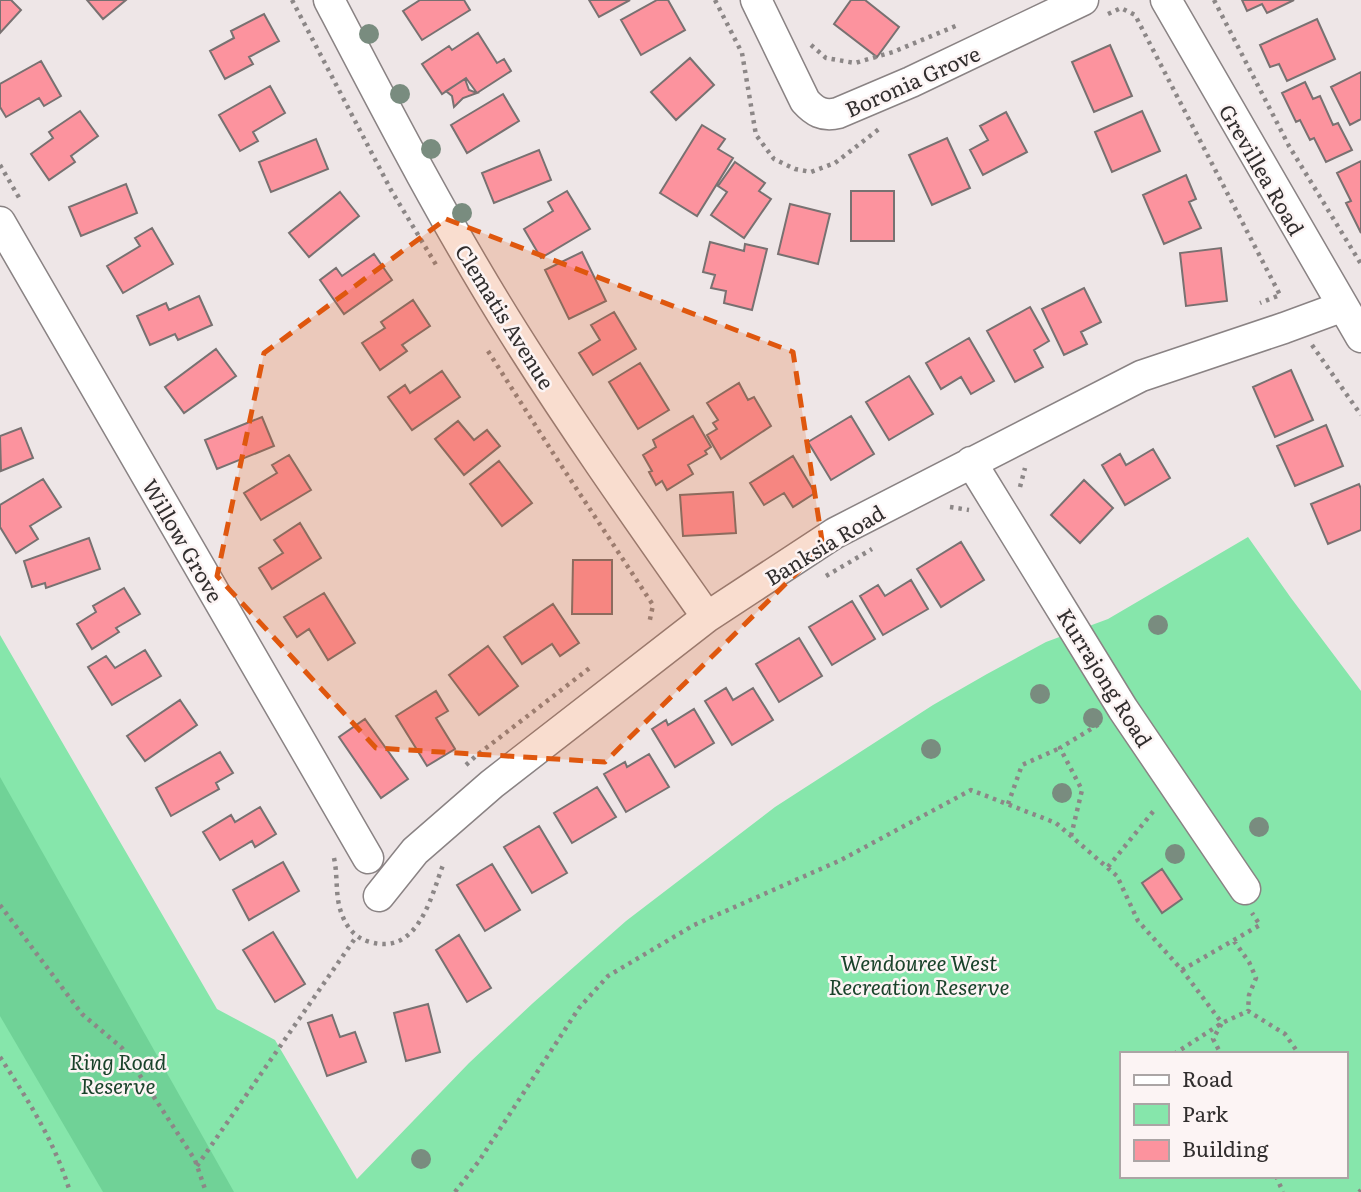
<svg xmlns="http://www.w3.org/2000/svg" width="1361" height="1192" font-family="Literata,serif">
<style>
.green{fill:#86e6ab;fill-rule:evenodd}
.forest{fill:#70d297}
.building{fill:#fc939e;stroke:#787171;stroke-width:2}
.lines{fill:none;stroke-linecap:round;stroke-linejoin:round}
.minor-casing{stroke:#8a8384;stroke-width:33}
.path{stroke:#8c8787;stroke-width:4.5;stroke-dasharray:3.5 5;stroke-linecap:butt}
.minor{stroke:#fff;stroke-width:30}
.tree{fill:#798c7f}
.marked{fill:#df570e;fill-opacity:0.2;stroke:#df570e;stroke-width:5;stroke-dasharray:14 9;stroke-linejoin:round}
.labels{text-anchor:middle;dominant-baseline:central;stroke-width:5;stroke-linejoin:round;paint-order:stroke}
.street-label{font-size:21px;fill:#312e2e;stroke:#fcf4f4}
.park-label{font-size:21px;font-style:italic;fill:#19422a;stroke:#fcf4f4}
</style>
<rect width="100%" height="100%" fill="#eee6e7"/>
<path class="green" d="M1248,537L1291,598L1361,691V1192H0V635L217,1009L275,1040L357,1179L469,1063L533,1003L626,921L775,807L933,705L987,674L1046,642L1108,619ZM1121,1054H1345V1176H1121Z"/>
<path class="forest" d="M0,777L234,1192H103L0,1016Z"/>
<path class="building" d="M0,0H11L21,10L0,33Z
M87,0H126L103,19Z
M420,0H464L470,10L422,40L403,11Z
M589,0H630L599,17Z
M657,0H668L685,30L641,55L621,20Z
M851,0H865L899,27L877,57L834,24Z
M1242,0H1294L1267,13L1262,4L1247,11Z
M264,14L279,41L249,57L253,64L225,79L210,51L234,38L231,31Z
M1317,19L1335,59L1287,81L1279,64L1270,67L1260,45Z
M478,33L497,63L504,59L511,71L477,93L466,78L442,94L422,64L449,46L452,50Z
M1110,45L1132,96L1094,112L1072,62Z
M690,58L714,85L676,120L651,92Z
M41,61L61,96L44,106L39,98L6,117L0,107V84Z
M1361,72V119L1350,125L1331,87Z
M465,79L469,90L477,93L463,98L454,107L452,96L446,91Z
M1305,82L1313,99L1320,96L1333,125L1338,123L1352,150L1326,162L1314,138L1310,140L1300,120L1296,122L1282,93Z
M270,86L285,113L253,132L258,141L240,151L219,115Z
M503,94L519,121L467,153L451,125Z
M80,111L98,136L71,156L75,162L49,180L31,154L53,138L49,132Z
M1142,111L1160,151L1112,172L1095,132Z
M1006,112L1027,152L983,175L970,150L988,140L980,126Z
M702,125L725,139L718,149L733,158L697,216L660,193Z
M947,138L970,188L932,205L909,155Z
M316,139L328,169L271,192L259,162Z
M539,150L551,180L494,203L482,173Z
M1361,161V233L1346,203L1351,201L1337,173Z
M735,162L765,183L759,191L771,199L744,238L711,215L727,192L718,186Z
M1186,175L1196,199L1189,202L1201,228L1164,244L1143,195Z
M126,184L137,213L81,236L69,207Z
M567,191L590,229L541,258L524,229L553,211L548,202Z
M851,191H894V241H851Z
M340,192L359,216L309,257L289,233Z
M790,204L830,214L818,264L778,254Z
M152,228L173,264L123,293L107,266L140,246L135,238Z
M710,242L744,251L745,244L767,249L752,310L724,303L726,291L711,288L715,275L703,272Z
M1221,248L1227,301L1186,306L1180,253Z
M582,252L606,301L569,319L545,270Z
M374,254L392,280L344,314L320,280L336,268L342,276Z
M1084,288L1101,322L1081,332L1087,344L1064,355L1042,309Z
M199,296L212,325L178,340L175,334L150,345L137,316L166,303L169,310Z
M413,300L430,326L402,345L407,351L380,370L362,343L385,328L381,322Z
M1030,307L1049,341L1034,350L1043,367L1015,382L987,331Z
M614,312L636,349L593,375L579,353L600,340L591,325Z
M969,338L994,381L971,394L961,377L941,389L926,363Z
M216,349L236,376L184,413L165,387Z
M640,363L669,410L638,429L609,382Z
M1291,370L1313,420L1275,437L1253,387Z
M442,371L460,397L412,430L388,397L405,385L410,393Z
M909,376L933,414L889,440L866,402Z
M739,383L748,400L754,397L771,426L721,459L707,435L717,429L713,423L718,420L707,403Z
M693,416L711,447L705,451L707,454L688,465L693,474L667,490L662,481L656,485L649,472L652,471L643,455L656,447L653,440Z
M851,416L874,454L831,480L808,442Z
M262,417L274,446L217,469L205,440Z
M458,421L474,440L487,430L500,446L464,475L435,439Z
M1326,425L1343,466L1295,486L1277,446Z
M21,428L33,458L1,471L0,436Z
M1153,449L1170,478L1125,505L1102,465L1120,454L1126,465Z
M289,455L311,490L261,520L244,493L277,473L272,465Z
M793,456L815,493L793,507L784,493L764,505L750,483Z
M499,461L532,503L502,526L470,484Z
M43,479L61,507L30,526L38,539L16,553L0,527V505Z
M1084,480L1113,508L1080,543L1051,515Z
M1359,484L1361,489V530L1328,544L1311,504Z
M733,492L736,533L683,536L680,495Z
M300,523L321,558L272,589L259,568L283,553L274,540Z
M89,538L100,569L46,588L45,583L32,587L24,561Z
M961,542L984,580L941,607L917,569Z
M573,560H612V614H572Z
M911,580L928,609L883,635L860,596L878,585L885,596Z
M124,588L140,614L116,628L119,632L92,649L77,624L96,612L93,606Z
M324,593L355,643L328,660L309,629L297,637L284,617Z
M852,601L875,639L832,665L809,627Z
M553,604L579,643L560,656L552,644L522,664L504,637Z
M799,638L822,676L779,702L756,664Z
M488,646L518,686L479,715L449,675Z
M145,650L161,676L112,705L88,667L106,656L115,668Z
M726,688L733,700L753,688L773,720L732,745L705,701Z
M436,691L448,711L436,718L455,749L427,766L396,716Z
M180,700L197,725L145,761L127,736Z
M694,709L714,743L675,767L652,729L666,720L668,725Z
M365,719L408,779L381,798L339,737Z
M220,752L233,773L216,783L219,789L171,816L156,788Z
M649,754L669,787L626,812L604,774L625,762L627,767Z
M597,787L616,817L572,843L554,813Z
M260,807L276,834L255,847L252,841L220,860L203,832L231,815L235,822Z
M539,826L567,873L532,893L504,847Z
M283,862L299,891L249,920L233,890Z
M492,864L520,910L485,931L457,885Z
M1162,869L1182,899L1162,913L1142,883Z
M273,932L305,984L275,1002L243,950Z
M459,935L491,988L467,1002L436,950Z
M428,1004L440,1052L406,1061L394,1013Z
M332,1015L340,1037L355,1032L366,1062L327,1076L308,1023Z"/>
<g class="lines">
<g class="minor-casing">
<path id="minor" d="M329,0C388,113 446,225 514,333C575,430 641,523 707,617
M756,0L805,101C814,111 823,117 838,113L911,82L1083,0
M1166,0L1361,337
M0,222L368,858
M971,462L1123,709L1245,889
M379,896L415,851L492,784L707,617L835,533L1141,376L1284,328L1341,307"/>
</g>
<path class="path" d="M292,0L391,190L438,268
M715,0L742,53L756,135L774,159L795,169L811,172L835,163L879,129
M1214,0L1289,146L1361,264
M1108,14L1121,8L1135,15L1280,295L1260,303
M811,45L826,58L855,63L893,52L958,25
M0,165L21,201
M1312,345L1361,415
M488,351L553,453L653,605L649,624
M1020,487L1025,468
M950,507L969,510
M826,576L872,549
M466,765L477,755L591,667
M1008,804L1022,765L1060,748
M1071,836L1082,790L1060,748L1101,723
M334,858C338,876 335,895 341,912C346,927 355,938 370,942C418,956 431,897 443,865
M1108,867L1156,808
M0,905L82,1014L122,1048L195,1160L206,1192
M1234,941L1249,962L1256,978L1249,995L1248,1011
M1182,970L1260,925L1252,913
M1174,1054L1222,1023L1248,1011L1285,1034L1299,1054
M0,1057C28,1100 55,1142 70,1192
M197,1166L356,937
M1276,1176L1283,1192
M455,1192L479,1161L579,1008L608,976L694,925L841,860L971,790L1056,823L1117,876L1138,921L1182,970L1222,1023L1213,1039L1221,1054
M1359,1192L1361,1190"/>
<use href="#minor" class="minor"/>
</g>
<g class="tree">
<circle cx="369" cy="34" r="10"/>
<circle cx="400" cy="94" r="10"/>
<circle cx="431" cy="149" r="10"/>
<circle cx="462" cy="213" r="10"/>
<circle cx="1158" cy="625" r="10"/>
<circle cx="1040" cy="694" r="10"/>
<circle cx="1093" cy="718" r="10"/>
<circle cx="931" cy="749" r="10"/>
<circle cx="1062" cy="793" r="10"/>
<circle cx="1259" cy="827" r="10"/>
<circle cx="1175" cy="854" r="10"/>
<circle cx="421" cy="1159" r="10"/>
</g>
<path class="marked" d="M446,219L793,352L823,547L605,762L376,748L217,576L264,353Z"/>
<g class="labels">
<g class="street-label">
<text transform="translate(912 80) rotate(-24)">Boronia Grove</text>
<text transform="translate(1263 169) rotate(60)">Grevillea Road</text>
<text transform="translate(506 316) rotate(58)">Clematis Avenue</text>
<text transform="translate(184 540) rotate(60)">Willow Grove</text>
<text transform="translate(824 544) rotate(-31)">Banksia Road</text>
<text transform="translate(1106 677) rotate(58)">Kurrajong Road</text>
</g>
<g class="park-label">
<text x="919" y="961">Wendouree West<tspan x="919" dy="24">Recreation Reserve</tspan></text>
<text x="118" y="1060">Ring Road<tspan x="118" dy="24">Reserve</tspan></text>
</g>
</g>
<rect x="1120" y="1052" width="228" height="126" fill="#fcf4f4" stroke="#aba5a5" stroke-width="2"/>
<rect x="1134" y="1075" width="35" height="10" fill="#ffffff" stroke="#aba5a5" stroke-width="2"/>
<text x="1182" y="1087" font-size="21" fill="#312e2e">Road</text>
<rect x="1134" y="1104" width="35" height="21" fill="#86e6ab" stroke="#aba5a5" stroke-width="2"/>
<text x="1182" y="1122" font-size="21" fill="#312e2e">Park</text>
<rect x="1134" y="1140" width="35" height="21" fill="#fc939e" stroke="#aba5a5" stroke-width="2"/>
<text x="1182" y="1157" font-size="21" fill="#312e2e">Building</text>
</svg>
